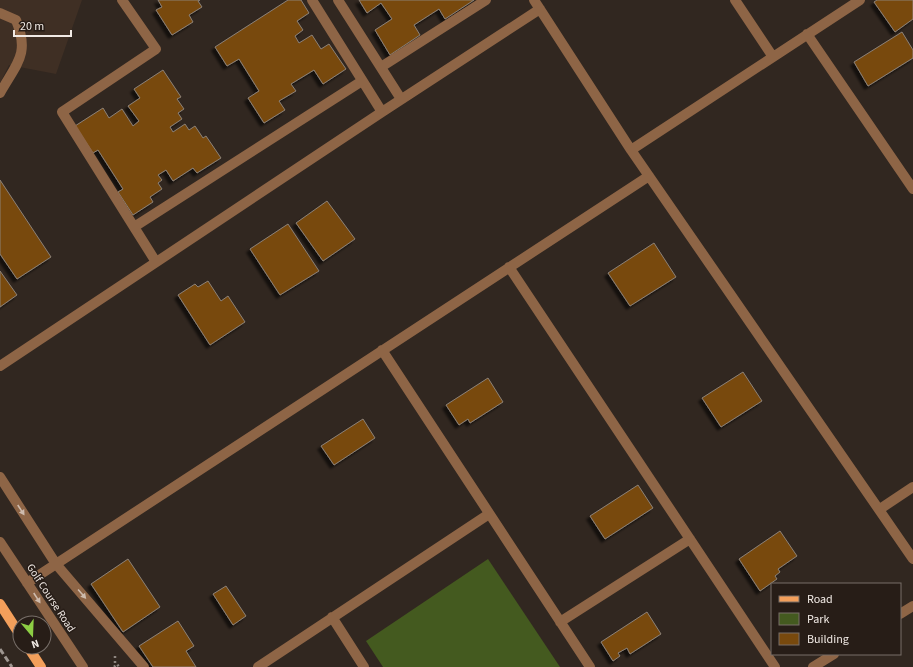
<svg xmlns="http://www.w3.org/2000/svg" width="913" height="667" font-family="'Source Sans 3',sans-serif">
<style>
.built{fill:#3f2f24}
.green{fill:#445a1f}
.building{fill:#78490d;stroke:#8c8177;filter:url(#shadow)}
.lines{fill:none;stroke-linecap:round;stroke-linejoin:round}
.path{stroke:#8e8680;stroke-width:2.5;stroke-dasharray:2 3;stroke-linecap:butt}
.minor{stroke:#8e6546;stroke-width:10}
.major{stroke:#f39f5b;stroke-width:10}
.rail{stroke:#9e9690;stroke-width:3;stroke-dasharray:6 3;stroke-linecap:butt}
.oneway{fill:#cebbad}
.labels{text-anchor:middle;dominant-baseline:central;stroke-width:3;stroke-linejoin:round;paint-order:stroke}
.street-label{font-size:11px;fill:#f1eae5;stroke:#271d17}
</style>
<defs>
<filter id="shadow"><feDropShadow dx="-3.5" dy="3.5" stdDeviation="1" flood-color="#0009"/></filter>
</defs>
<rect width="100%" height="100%" fill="#312720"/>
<path class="built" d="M0,0H82L56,74L9,65L0,83Z"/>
<path class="green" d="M488,559L560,667H383L366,641Z"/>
<path class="building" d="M158,0H200L198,1L202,7L189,15L193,22L172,35L156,10L162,7Z
M288,0H301L309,13L297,21L303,30L295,36L299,43L312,35L321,49L329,44L346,69L323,84L314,70L291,84L296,91L279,101L285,110L264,123L248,98L259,91L239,59L227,66L215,47Z
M359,0H474L445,19L439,9L414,25L420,35L390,55L375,30L392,19L381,3L367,13Z
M877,0H913V19L895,32L874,2Z
M902,32L913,50V58L868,86L854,62Z
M163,70L181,97L177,99L184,109L178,113L182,119L170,127L173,132L185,124L189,130L195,126L203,138L206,136L221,158L197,173L193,168L173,181L166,170L158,175L162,180L158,183L162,189L150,197L153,202L133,215L118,192L123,189L98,150L93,153L75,126L103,108L109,118L122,109L133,126L139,121L128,106L140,98L134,89Z
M0,180L51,257L17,279L0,254Z
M327,201L355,239L323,261L296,223Z
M288,224L319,271L280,295L250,249Z
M654,243L676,277L630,306L608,273Z
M0,271L17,295L0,307Z
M208,281L221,301L228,296L245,322L210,345L178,295L195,284L198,287Z
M743,372L762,401L721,427L702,398Z
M488,378L503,402L470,423L468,419L459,425L446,405Z
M363,419L375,438L334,465L321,446Z
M638,485L653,508L605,539L590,516Z
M780,531L797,556L778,569L780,572L775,576L777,579L760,591L739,559Z
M128,559L160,607L123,632L91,584Z
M226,586L246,616L233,625L213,594Z
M647,612L661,634L630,654L627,648L618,653L620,656L613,661L601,642Z
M178,621L194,646L186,651L196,667H153L139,646Z"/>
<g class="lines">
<path class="path" d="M115,656V665
M114,667L117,664L119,667"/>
<path class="minor" d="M122,0L156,49L62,112L134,227L362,81
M312,0L382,112
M338,0L401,99
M534,0L631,150L913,559
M735,0L773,57
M0,13L16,20C30,54 17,63 0,93
M807,34L913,189
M381,67L486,0
M631,150L860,0
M134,227L156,262
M509,267L775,667
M382,350L590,667
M0,366L382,112L540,9
M0,477L56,564L144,667
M880,509L913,487
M0,542L83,667
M27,583L649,176
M900,614L913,606
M332,617L364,667
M560,622L690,539
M258,667L489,514
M813,667L834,654"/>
<path class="major" d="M0,604L20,635
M28,647L41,667"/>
<path class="rail" d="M0,649L12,667"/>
</g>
<defs><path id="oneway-solid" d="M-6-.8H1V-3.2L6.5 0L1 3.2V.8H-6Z"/></defs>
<g class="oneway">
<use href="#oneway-solid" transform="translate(21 510) rotate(57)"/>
<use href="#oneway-solid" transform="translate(82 594) rotate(49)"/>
<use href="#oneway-solid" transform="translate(37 598) rotate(57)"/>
</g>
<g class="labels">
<g class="street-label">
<text transform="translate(51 598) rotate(57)">Golf Course Road</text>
</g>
</g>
<rect x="771" y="583" width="130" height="72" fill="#271d17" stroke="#786f69"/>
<rect x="779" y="596" width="20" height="6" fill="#f39f5b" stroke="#786f69"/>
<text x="807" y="603" font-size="12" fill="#f1eae5">Road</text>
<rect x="779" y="613" width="20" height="12" fill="#445a1f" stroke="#786f69"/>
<text x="807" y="623" font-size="12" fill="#f1eae5">Park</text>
<rect x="779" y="633" width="20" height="12" fill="#78490d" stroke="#786f69"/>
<text x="807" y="643" font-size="12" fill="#f1eae5">Building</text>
<g transform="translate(32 635) rotate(161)"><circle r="19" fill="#271d17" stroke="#786f69"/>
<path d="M0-3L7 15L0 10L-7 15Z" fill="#8dce44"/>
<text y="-6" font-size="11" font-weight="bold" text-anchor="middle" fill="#f1eae5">N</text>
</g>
<path d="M14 30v6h57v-6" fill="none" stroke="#f1eae5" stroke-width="2"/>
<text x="20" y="30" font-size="12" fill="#f1eae5" stroke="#271d17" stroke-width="3" paint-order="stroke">20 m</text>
</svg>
